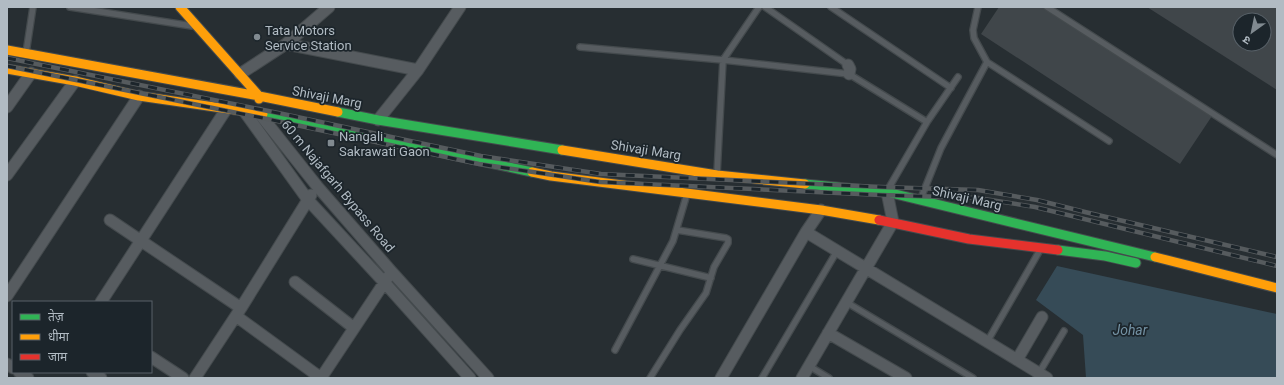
<svg xmlns="http://www.w3.org/2000/svg" width="1284" height="385" font-family="Roboto,'Noto Sans Devanagari',sans-serif">
<style>
.water{fill:#364b57}
.building{fill:#40464a;fill-rule:evenodd}
.lines{fill:none;stroke-linecap:round;stroke-linejoin:round}
.lane-casing{stroke:#444a4d;stroke-width:8}
.street-casing{stroke:#444a4d;stroke-width:13}
.fast-casing{stroke:#444a4d;stroke-width:11}
.slow-casing{stroke:#444a4d;stroke-width:11}
.jam-casing{stroke:#444a4d;stroke-width:11}
.lane{stroke:#575c60;stroke-width:5.5}
.street{stroke:#575c60;stroke-width:11}
.fast{stroke:#30b455;stroke-width:9}
.slow{stroke:#ff9f0a;stroke-width:9}
.jam{stroke:#e5322d;stroke-width:9}
.rail-casing{stroke:#565b5e;stroke-width:4.5}
.rail{stroke:#1c252b;stroke-width:3;stroke-dasharray:9;stroke-linecap:butt}
.poi-dot{fill:#818a90;stroke:#1c252b;stroke-width:1.5}
.labels{text-anchor:middle;dominant-baseline:central;stroke-width:3.5;stroke-linejoin:round;paint-order:stroke}
.poi-label{font-size:13px;fill:#b1bbc3;stroke:#1c252b;text-anchor:start}
.street-label{font-size:13px;fill:#b1bbc3;stroke:#1c252b}
.water-label{font-size:14px;font-style:italic;fill:#7492a4;stroke:#1c252b}
</style>
<rect width="100%" height="100%" fill="#272e32"/>
<path class="water" d="M1057,266L1277,314V378H1086L1083,335L1036,300Z"/>
<path class="building" d="M999,7H1045L1212,116L1180,164L981,34Z
M1147,7H1277V90ZM1240,20H1264V44H1240Z"/>
<g class="lines">
<g class="lane-casing">
<path id="lane" d="M70,7L192,26
M765,7L848,65
M831,7L951,88
M978,7L973,30L974,38L987,62
M1047,7L1277,155
M580,47L723,60L849,74L927,122
M26,53L33,7
M717,174L723,60L759,7
M887,191L927,122L958,77
M921,198L941,148L987,62L1109,141
M633,259L711,278
M846,302L973,378
M987,342L1040,250
M615,350L673,241L687,194
M809,366L829,378
M650,378L680,330L706,293L714,267L728,243V239L726,238L677,230
M762,378L837,251
M1036,378L1064,331"/>
</g>
<g class="street-casing">
<path id="street" d="M286,44L418,70
M848,65L850,69L849,74
M240,74L286,44L329,7
M7,107L31,73
M244,111L308,200L384,282L470,378
M259,113L317,186L391,271L488,378
M378,120L418,70L460,7
M7,175L75,81
M110,220L241,308
M806,232L1047,378
M295,282L354,328
M7,296L139,96
M101,302L227,108
M236,316L321,378
M828,333L906,378
M151,357L183,378
M1017,360L1042,317
M7,364L13,368
M19,372L28,378
M92,372L101,378
M195,378L241,308L311,195
M321,378L388,277
M721,378L806,232L821,210
M802,378L893,222L887,192"/>
</g>
<g class="fast-casing">
<path id="fast" d="M338,112L378,120L562,150
M263,114L532,172
M805,184L887,192L1155,257
M1058,250L1105,256L1136,263"/>
</g>
<g class="slow-casing">
<path id="slow" d="M180,7L259,96V99
M7,50L259,96L338,112
M7,69L75,81L139,96L263,114
M562,150L717,175L805,184
M532,172L551,176L821,210L879,220
M1155,257L1277,288"/>
</g>
<g class="jam-casing">
<path id="jam" d="M879,220L969,239L1058,250"/>
</g>
<use href="#lane" class="lane"/>
<use href="#street" class="street"/>
<use href="#fast" class="fast"/>
<use href="#slow" class="slow"/>
<use href="#jam" class="jam"/>
<g class="rail-casing">
<path id="rail" d="M7,58L283,114L481,156L601,174L881,187L978,190L1037,200L1085,212L1277,257
M7,66L282,122L479,164L600,182L881,195L978,198L1035,207L1277,266"/>
</g>
<use href="#rail" class="rail"/>
</g>
<g class="poi-dot">
<circle cx="257" cy="37" r="4"/>
<rect x="327" y="139" width="8" height="8" rx="2"/>
</g>
<g class="labels">
<g class="poi-label">
<text x="265" y="30">Tata Motors<tspan x="265" dy="15">Service Station</tspan></text>
<text x="339" y="136">Nangali<tspan x="339" dy="15">Sakrawati Gaon</tspan></text>
</g>
<g class="street-label">
<text transform="translate(327 97) rotate(11)">Shivaji Marg</text>
<text transform="translate(646 150) rotate(9)">Shivaji Marg</text>
<text transform="translate(338 186) rotate(50)">60 m Najafgarh Bypass Road</text>
<text transform="translate(967 198) rotate(13)">Shivaji Marg</text>
</g>
<g class="water-label">
<text x="1130" y="330">Johar</text>
</g>
</g>
<rect width="1284" height="385" fill="none" stroke="#b1bbc3" stroke-width="16"/>
<rect x="12" y="301" width="140" height="72" fill="#1c252b" stroke="#586168"/>
<rect x="20" y="314" width="20" height="6" fill="#30b455" stroke="#586168"/>
<text x="48" y="321" font-size="12" fill="#b1bbc3">तेज़</text>
<rect x="20" y="334" width="20" height="6" fill="#ff9f0a" stroke="#586168"/>
<text x="48" y="341" font-size="12" fill="#b1bbc3">धीमा</text>
<rect x="20" y="354" width="20" height="6" fill="#e5322d" stroke="#586168"/>
<text x="48" y="361" font-size="12" fill="#b1bbc3">जाम</text>
<g transform="translate(1252 32) rotate(213)"><circle r="19" fill="#1c252b" stroke="#586168"/>
<path d="M0-3L7 15L0 10L-7 15Z" fill="#818a90"/>
<text y="-6" font-size="11" font-weight="bold" text-anchor="middle" fill="#b1bbc3">उ</text>
</g>
</svg>
